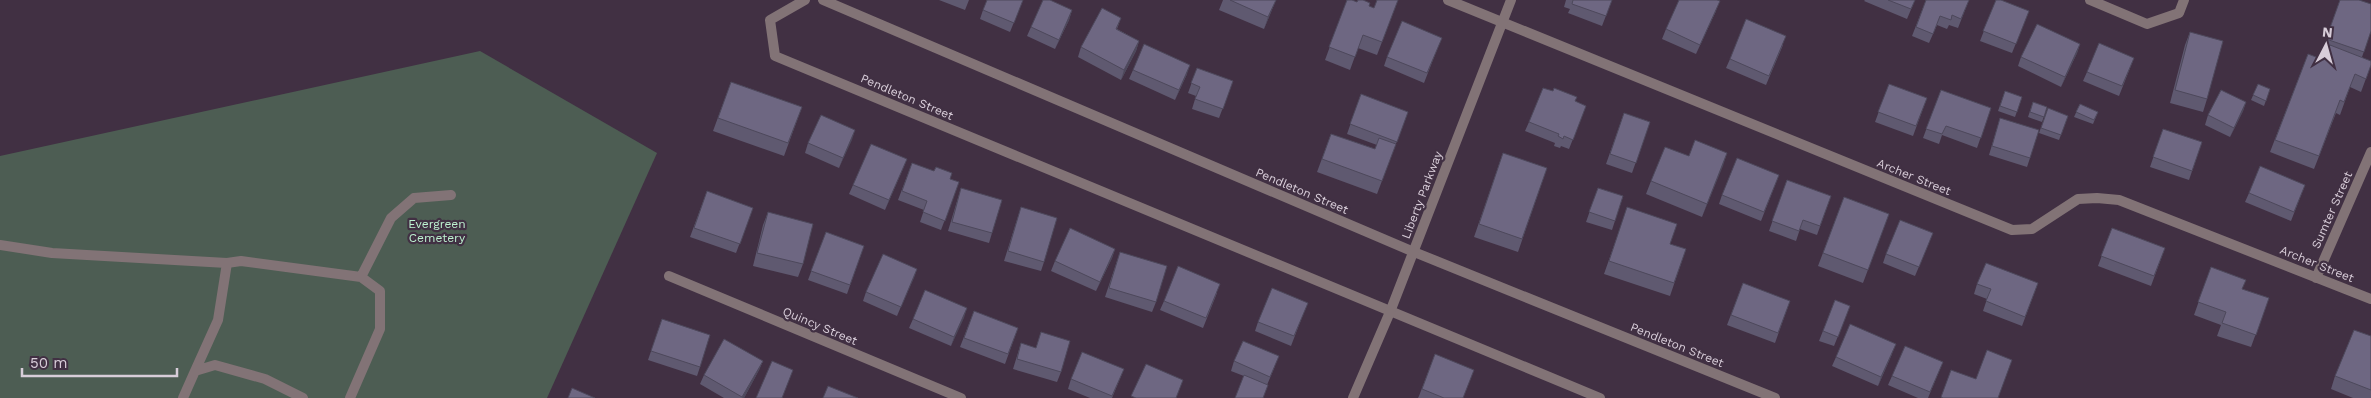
<svg xmlns="http://www.w3.org/2000/svg" width="2371" height="398" font-family="'Work Sans',sans-serif">
<style>
.green{fill:#4d5d53}
.lines{fill:none;stroke-linecap:round;stroke-linejoin:round}
.service{stroke:#827376;stroke-width:10}
.minor{stroke:#827376;stroke-width:10}
.tertiary{stroke:#827376;stroke-width:10}
.wall{fill:#5f5970}
.shaded-wall{fill:#4d485b}
.building{fill:#6e6782;stroke:#4d485b}
.labels{text-anchor:middle;dominant-baseline:central;stroke-width:4.5;stroke-linejoin:round;paint-order:stroke}
.street-label{font-size:12px;fill:#d8cdd9;stroke:#413043}
.park-label{font-size:12px;fill:#bdf2d0;stroke:#413043}
</style>
<rect width="100%" height="100%" fill="#413043"/>
<path class="green" d="M480,51L657,153L547,398H0V156Z"/>
<g class="lines">
<path class="service" d="M0,245L52,253L227,263
M361,277L391,218L414,198L451,195
M195,371L218,320L227,263L241,261L361,277L380,291V329L350,398
M183,398L195,371L215,365L265,379L303,398"/>
<path class="minor" d="M805,0L770,20L775,56L1600,398
M823,0L1414,252L1775,398
M1448,0L2012,230L2032,229L2078,199L2097,198L2119,200L2371,299
M2090,0L2147,24L2179,13L2184,0
M669,276L961,398
M2316,278L2371,152"/>
<path class="tertiary" d="M1353,398L1390,312L1511,0"/>
</g>
<path class="wall" d="M939,0H969L965,10Z
M1023,0L1010,32L980,19L983,10Z
M1223,0H1276L1264,29L1219,10Z
M1347,0L1374,8L1398,0L1377,55L1358,48L1350,70L1325,60Z
M1566,0H1612L1602,26L1568,13L1570,9L1564,7Z
M1865,0H1915L1907,19L1864,1Z
M1926,0H1969L1958,28L1949,25L1947,29L1937,25L1929,43L1912,36Z
M1996,0L2029,11L2012,53L1980,41Z
M2340,0L2371,31L2362,57L2371,65L2361,92L2350,87L2340,115L2336,113L2314,169L2270,152L2308,54L2324,60L2328,50L2323,48Z
M1072,10L1069,20L1055,49L1027,36L1031,27Z
M1716,11L1696,54L1662,39L1666,29Z
M1121,18L1117,29L1139,41L1136,51L1121,80L1078,57L1081,47Z
M2190,32L2207,99L2203,112L2170,103L2185,45Z
M2080,44L2077,53L2061,87L2018,66L2021,57Z
M1783,45L1766,85L1726,68L1730,59Z
M1438,47L1424,83L1384,66L1387,57Z
M2134,58L2119,96L2083,81L2087,72Z
M1197,68L1233,81L1219,118L1192,109L1196,96L1188,93Z
M1133,70L1187,74L1175,100L1129,79Z
M731,82L802,107L784,156L713,131Z
M1889,84L1927,98L1913,136L1875,122Z
M2258,84L2270,89L2264,106L2251,100Z
M1941,90L1991,108L1977,148L1942,135L1939,144L1923,138Z
M2005,91L2022,97L2015,117L1998,111Z
M1361,94L1408,112L1377,194L1317,172L1331,134L1375,149L1377,145L1347,134Z
M1575,101L1586,106L1569,149L1561,146L1560,148L1554,146L1555,143L1525,131L1529,122Z
M2033,102L2047,107L2042,122L2028,117Z
M2246,102L2243,111L2230,137L2205,125L2208,115Z
M2080,104L2098,112L2093,124L2074,117Z
M2048,108L2068,116L2059,140L2039,133Z
M1624,113L1650,122L1632,173L1606,164Z
M2000,118L2030,158L2027,167L1989,155Z
M2163,129L2202,142L2189,180L2150,167Z
M855,130L839,168L805,153L808,143Z
M1503,153L1547,168L1518,252L1474,237Z
M1727,153L1702,217L1646,194L1651,181L1689,156Z
M907,159L885,210L849,194L853,185Z
M912,163L950,179L959,182L941,230L920,222L924,210L898,200Z
M1779,175L1761,221L1719,204L1722,195Z
M1787,180L1831,196L1817,235L1800,229L1796,241L1769,231Z
M2305,185L2291,221L2245,202L2249,193Z
M961,188L992,233L989,243L948,231Z
M1598,188L1623,196L1612,230L1586,222Z
M707,191L753,208L736,253L690,237Z
M1844,197L1889,214L1863,283L1818,266Z
M1021,207L1044,262L1041,271L1004,261Z
M768,212L803,264L798,277L753,266L763,225Z
M1623,220L1670,244L1686,249L1670,296L1604,274Z
M2112,228L2165,248L2151,286L2098,266Z
M826,232L864,246L847,294L808,280Z
M1929,243L1915,276L1883,263L1886,254Z
M1115,249L1112,258L1096,291L1051,271L1055,261Z
M1120,252L1156,302L1152,312L1105,297Z
M2211,267L2242,289L2269,298L2251,347L2217,336L2221,325L2194,315Z
M917,269L897,316L863,301L866,292Z
M1743,283L1790,301L1775,343L1727,325Z
M2038,283L2022,326L1983,311L1987,299L1974,294L1977,284Z
M1217,293L1203,328L1160,310L1164,301Z
M1835,300L1850,306L1834,346L1819,341Z
M967,308L951,346L909,328L913,319Z
M974,311L1018,328L1005,364L960,347Z
M1304,312L1291,346L1255,331L1258,322Z
M662,319L700,367L697,376L648,360Z
M1041,332L1061,372L1057,382L1013,369L1021,343L1036,348Z
M2371,336V398H2353L2331,389L2335,376Z
M1435,354L1463,398H1418L1419,396Z
M1892,354L1878,386L1832,366L1836,357Z
M763,361L759,370L744,398H724L700,384L704,375Z
M1234,361L1275,366L1267,385L1231,371Z
M1943,362L1928,398H1918L1888,385L1892,376Z
M1124,369L1112,398H1090L1068,389L1071,379Z"/>
<path class="shaded-wall" d="M1276,0L1264,29L1268,17Z
M1720,1L1716,11L1696,54L1700,45Z
M1072,10L1069,20L1055,49L1059,40Z
M1139,41L1136,51L1121,80L1124,70Z
M2080,44L2077,53L2061,87L2065,77Z
M1190,65L1187,74L1175,100L1179,90Z
M2246,102L2243,111L2230,137L2234,128Z
M855,130L852,140L839,168L843,158Z
M1727,153L1723,166L1702,217L1707,204Z
M907,159L903,169L885,210L889,200Z
M1115,249L1112,258L1096,291L1100,282Z
M917,269L914,278L897,316L901,307Z
M967,308L964,318L951,346L954,337Z
M1896,344L1892,354L1878,386L1881,377Z
M763,361L759,370L744,398H742Z"/>
<path class="building" d="M987,0H1023L1014,23L983,10Z
M1043,0H1050L1072,10L1059,40L1031,27Z
M1230,0H1276L1268,17Z
M1347,0H1352L1357,2L1358,0H1363L1370,3L1369,6L1374,8L1377,0H1398L1382,42L1363,35L1355,57L1329,47Z
M1573,0H1612L1606,16L1572,4Z
M1679,0H1717L1720,1L1700,45L1666,29Z
M1888,0H1915L1911,9Z
M1926,0H1969L1961,19L1952,15L1951,20L1940,16L1933,34L1916,27Z
M1996,0H2001L2029,11L2016,44L1983,31Z
M2340,0H2359L2371,4V31L2364,52L2326,39Z
M1102,8L1121,18L1116,29L1139,41L1124,70L1081,47Z
M1746,19L1786,36L1769,76L1730,59Z
M1402,21L1442,38L1427,73L1387,57Z
M2037,24L2080,44L2065,77L2021,57Z
M2190,32L2223,41L2207,99L2175,90Z
M2099,43L2134,58L2122,86L2087,72Z
M1144,44L1190,65L1179,90L1133,70Z
M2330,45L2371,61V65L2366,79L2355,74L2344,102L2340,100L2319,156L2275,140L2308,54L2324,60Z
M1197,68L1233,81L1223,109L1195,99L1200,87L1191,83Z
M731,82L802,107L788,143L718,118Z
M1889,84L1927,98L1916,126L1878,112Z
M2258,84L2270,89L2266,101L2253,95Z
M1543,88L1553,91L1554,88L1577,97L1575,101L1586,106L1573,140L1564,136L1563,139L1558,136L1559,134L1529,122Z
M1941,90L1991,108L1981,138L1946,126L1942,134L1926,129Z
M2221,90L2246,102L2234,128L2208,115Z
M2005,91L2022,97L2017,112L2000,106Z
M1361,94L1408,112L1397,142L1350,124Z
M2033,102L2047,107L2044,117L2030,112Z
M2080,104L2098,112L2094,120L2076,112Z
M2048,108L2068,116L2061,135L2041,128Z
M1624,113L1650,122L1636,163L1610,154Z
M821,115L855,130L843,158L808,143Z
M2000,118L2039,130L2030,158L1992,146Z
M2163,129L2202,142L2192,171L2153,157Z
M1331,134L1375,149L1379,138L1396,144L1382,181L1322,159Z
M1695,140L1727,153L1707,204L1651,181L1665,147L1689,156Z
M871,144L907,159L889,200L853,185Z
M1503,153L1547,168L1522,239L1479,224Z
M1737,158L1779,175L1764,212L1722,195Z
M912,163L934,171L936,167L952,173L950,179L959,182L945,221L923,212L927,201L902,191Z
M2260,166L2305,185L2294,212L2249,193Z
M1787,180L1831,196L1820,226L1803,220L1799,231L1772,221Z
M961,188L1002,200L992,233L952,222Z
M1598,188L1623,196L1615,221L1589,212Z
M707,191L753,208L740,244L694,228Z
M1844,197L1889,214L1868,270L1823,253Z
M1021,207L1057,218L1044,262L1008,251Z
M1627,207L1677,224L1670,244L1686,249L1674,283L1609,261Z
M768,212L813,224L803,264L757,253Z
M1900,220L1933,233L1919,267L1886,254Z
M1070,228L1115,249L1100,282L1055,261Z
M2112,228L2165,248L2154,276L2101,256Z
M826,232L864,246L850,285L811,271Z
M1120,252L1167,266L1156,302L1109,288Z
M883,254L917,269L901,307L866,292Z
M1986,263L2038,283L2025,317L1986,301L1991,289L1977,284Z
M1178,266L1220,284L1206,318L1164,301Z
M2211,267L2246,280L2242,289L2269,298L2256,335L2222,323L2226,312L2198,302Z
M1743,283L1790,301L1778,333L1731,315Z
M1272,288L1308,303L1294,336L1258,322Z
M925,290L967,308L954,337L913,319Z
M1835,300L1850,306L1838,337L1823,331Z
M974,311L1018,328L1008,354L964,338Z
M662,319L710,335L700,367L651,351Z
M1850,324L1896,344L1881,377L1836,357Z
M2354,330L2371,336V390L2335,376Z
M1041,332L1070,341L1061,372L1017,359L1021,343L1036,348Z
M724,339L763,361L742,397L704,375Z
M1243,341L1279,356L1270,377L1234,361Z
M1905,346L1943,362L1930,392L1892,376Z
M1987,350L2012,360L1998,398H1943L1941,397L1951,370L1976,379Z
M1082,352L1124,369L1112,396L1071,379Z
M1435,354L1474,370L1463,398H1444L1422,389Z
M772,361L793,370L782,398H756Z
M1146,364L1183,380L1176,398H1136L1131,396Z
M1244,375L1268,385L1263,398H1235Z
M828,386L858,398H823Z
M572,388L595,398H568Z"/>
<g class="labels">
<g class="street-label">
<text transform="translate(907 97) rotate(23)">Pendleton Street</text>
<text transform="translate(1914 177) rotate(22)">Archer Street</text>
<text transform="translate(1302 191) rotate(23)">Pendleton Street</text>
<text transform="translate(1422 195) rotate(-69)">Liberty Parkway</text>
<text transform="translate(2332 210) rotate(-66)">Sumter Street</text>
<text transform="translate(2317 264) rotate(22)">Archer Street</text>
<text transform="translate(820 326) rotate(23)">Quincy Street</text>
<text transform="translate(1677 345) rotate(22)">Pendleton Street</text>
</g>
<g class="park-label">
<text x="437" y="224">Evergreen<tspan x="437" dy="14">Cemetery</tspan></text>
</g>
</g>
<g transform="translate(2326 45) rotate(6)" stroke="#413043" stroke-width="4" paint-order="stroke">
<path d="M0-4L9 19L0 12L-9 19Z" fill="#d8cdd9"/>
<text y="-8" font-size="14" font-weight="bold" text-anchor="middle" fill="#d8cdd9">N</text>
</g>
<path d="M22 368v8h155v-8" fill="none" stroke="#d8cdd9" stroke-width="2.5"/>
<text x="30" y="368" font-size="15" fill="#d8cdd9" stroke="#413043" stroke-width="4" paint-order="stroke">50 m</text>
</svg>
